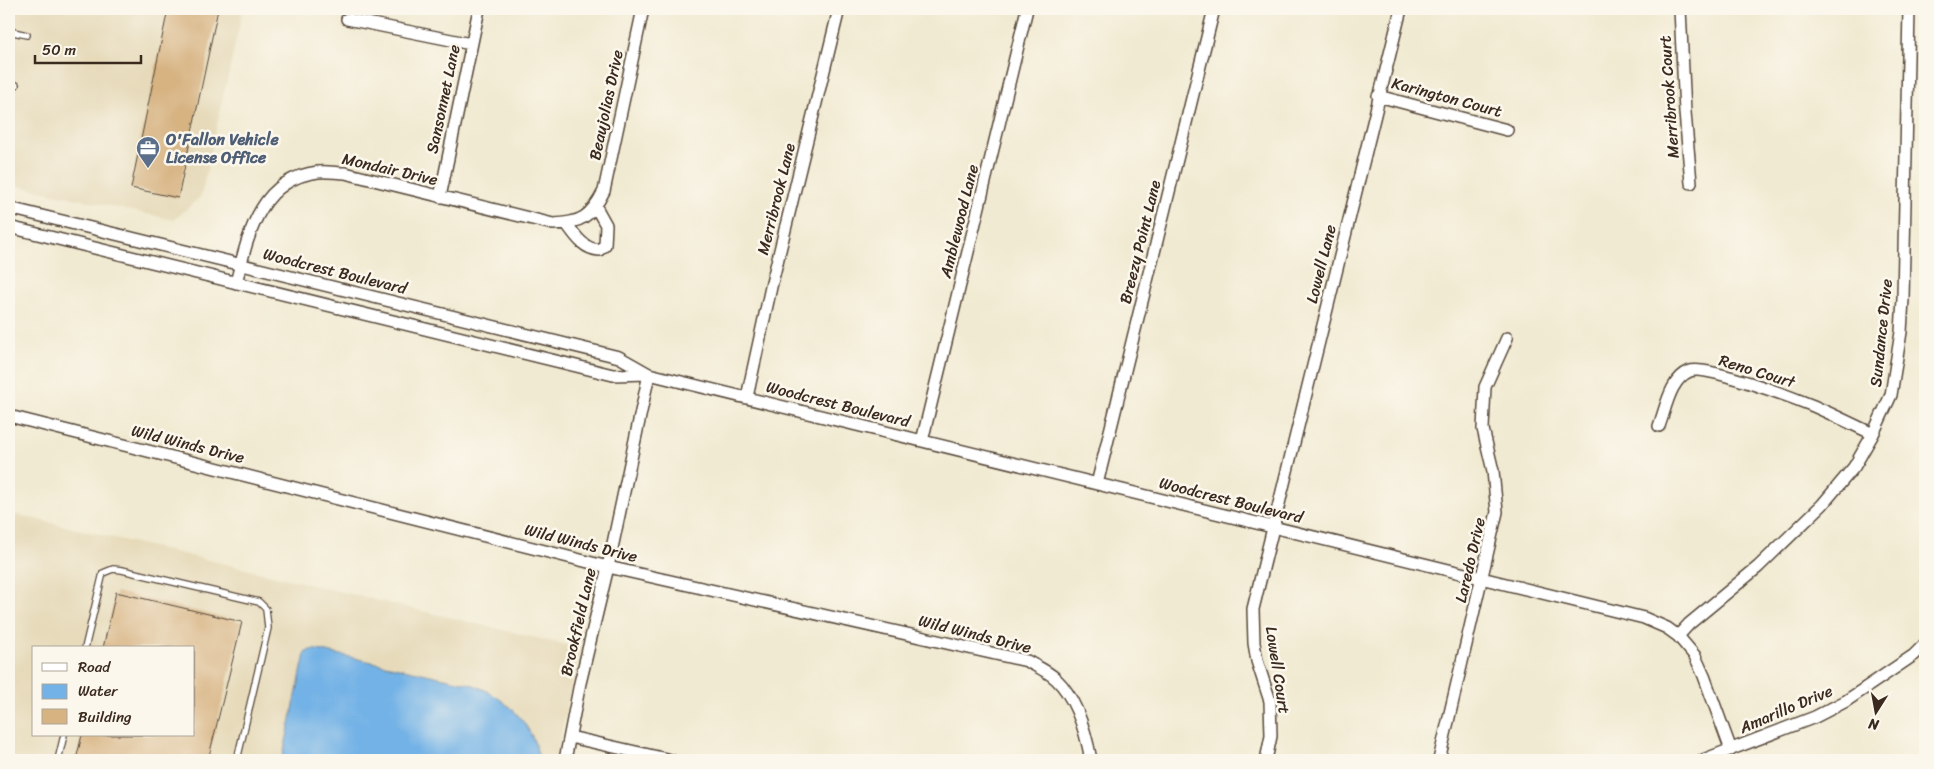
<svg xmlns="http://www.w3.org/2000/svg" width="1934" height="769" font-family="Sriracha,sans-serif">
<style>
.built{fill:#e6daba;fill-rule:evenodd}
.water{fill:#73b2e6;stroke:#576e82}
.building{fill:#d7b382}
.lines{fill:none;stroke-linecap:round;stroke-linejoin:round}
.service-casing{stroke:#564739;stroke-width:8}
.minor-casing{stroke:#564739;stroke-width:14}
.service{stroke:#fff;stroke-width:5.5}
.minor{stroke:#fff;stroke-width:11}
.labels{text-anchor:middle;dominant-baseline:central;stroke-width:5;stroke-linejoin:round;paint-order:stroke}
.street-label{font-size:16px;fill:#3b2a1e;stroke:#fbf7ec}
.service-label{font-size:16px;font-weight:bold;fill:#4e5e75;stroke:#fbf7ec;text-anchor:start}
</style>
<rect width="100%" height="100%" fill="#fbf7ec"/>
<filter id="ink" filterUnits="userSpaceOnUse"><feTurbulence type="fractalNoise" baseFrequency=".02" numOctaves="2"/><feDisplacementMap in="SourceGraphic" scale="10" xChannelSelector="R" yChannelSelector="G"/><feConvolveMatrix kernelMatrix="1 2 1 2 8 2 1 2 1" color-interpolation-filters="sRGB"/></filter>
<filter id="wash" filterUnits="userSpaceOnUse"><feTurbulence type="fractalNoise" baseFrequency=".0096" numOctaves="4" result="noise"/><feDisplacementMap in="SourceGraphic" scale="20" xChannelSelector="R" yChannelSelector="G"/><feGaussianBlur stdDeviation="1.12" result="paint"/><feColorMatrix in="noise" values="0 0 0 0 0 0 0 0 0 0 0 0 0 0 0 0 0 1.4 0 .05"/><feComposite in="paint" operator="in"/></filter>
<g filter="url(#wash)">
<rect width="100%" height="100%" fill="#f1ead2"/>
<path class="built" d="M9,9H243L201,196L174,220L9,184Z
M9,513L579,648L556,760H9ZM34,648H194V735H34Z"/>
<path class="water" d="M310,650H318L471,684C504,696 534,723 539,760H282L304,659L305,653Z"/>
<g id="blocks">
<path class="building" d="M168,9H218L178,198L131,188Z
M116,592L242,622L208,760H76L82,735H194V648H103Z"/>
</g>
</g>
<g filter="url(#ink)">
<use href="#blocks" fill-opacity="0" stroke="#564739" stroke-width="1"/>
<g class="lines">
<g class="service-casing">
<path id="service" d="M9,31L27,35
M9,84L16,85
M85,648L103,573L113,569L122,570L259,602L266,609L268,628L237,760
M58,760L64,735"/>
</g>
<g class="minor-casing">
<path id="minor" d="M1680,9L1685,112L1691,183
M347,19L471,44
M1378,96L1507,130
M440,197L479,9
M9,208L619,357L649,374L1644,618L1667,628L1678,636L1695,656L1704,676L1731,750
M566,223C575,235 583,249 599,250L605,245L606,225L596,207
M9,227L613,375L648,374
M236,283C248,236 259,179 318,172C327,171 337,173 345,173L553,224C581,223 591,217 604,191L643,9
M747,397L771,287L839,9
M9,416L608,567L1027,661C1036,666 1049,672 1056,679C1077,699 1086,733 1091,760
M1659,426C1666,408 1670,379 1690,371C1706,365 1791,397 1811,405C1832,414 1852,424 1873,434
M922,441L1027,9
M1097,484L1214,9
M1678,636L1689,624L1758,567L1822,505L1854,467L1873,434L1891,395L1901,332L1903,299L1909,9
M570,737L671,760
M565,760L580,683L608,567L649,374
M1266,760L1271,736L1270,701L1257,661L1254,643L1253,609L1401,9
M1439,760L1497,512L1493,471L1483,429L1485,387L1507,338
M1703,760L1815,717L1846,701L1914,655L1925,644"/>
</g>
<use href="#service" class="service"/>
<use href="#minor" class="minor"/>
</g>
</g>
<defs>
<g id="office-pin" transform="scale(1.25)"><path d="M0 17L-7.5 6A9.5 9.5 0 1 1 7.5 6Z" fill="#5c6f8a" stroke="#fbf7ec"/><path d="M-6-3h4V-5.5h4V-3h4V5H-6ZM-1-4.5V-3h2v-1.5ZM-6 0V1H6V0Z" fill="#fff"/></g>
</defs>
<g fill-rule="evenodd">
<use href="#office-pin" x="148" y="148"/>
</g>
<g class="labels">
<g class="street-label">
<text transform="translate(1447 97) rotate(15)">Karington Court</text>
<text transform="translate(1669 97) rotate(-94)">Merribrook Court</text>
<text transform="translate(443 99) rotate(-78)">Sansonnet Lane</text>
<text transform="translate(606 105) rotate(-78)">Beaujolias Drive</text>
<text transform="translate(390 169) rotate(13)">Mondair Drive</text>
<text transform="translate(776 199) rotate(-76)">Merribrook Lane</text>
<text transform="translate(959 221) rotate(-76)">Amblewood Lane</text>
<text transform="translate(1140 242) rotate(-76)">Breezy Point Lane</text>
<text transform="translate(1321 264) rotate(-76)">Lowell Lane</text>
<text transform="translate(335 271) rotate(14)">Woodcrest Boulevard</text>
<text transform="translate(1881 333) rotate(-84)">Sundance Drive</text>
<text transform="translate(1757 371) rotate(17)">Reno Court</text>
<text transform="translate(838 404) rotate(14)">Woodcrest Boulevard</text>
<text transform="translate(188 444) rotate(14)">Wild Winds Drive</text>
<text transform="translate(1231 500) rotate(14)">Woodcrest Boulevard</text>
<text transform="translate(581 543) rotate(14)">Wild Winds Drive</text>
<text transform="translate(1470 560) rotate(-77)">Laredo Drive</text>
<text transform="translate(578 622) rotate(-77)">Brookfield Lane</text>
<text transform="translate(975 634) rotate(14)">Wild Winds Drive</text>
<text transform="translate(1278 670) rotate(81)">Lowell Court</text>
<text transform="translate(1786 709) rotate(-23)">Amarillo Drive</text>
</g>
<g class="service-label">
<text x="166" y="139">O'Fallon Vehicle<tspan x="166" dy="18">License Office</tspan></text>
</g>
</g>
<rect width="1934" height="769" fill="none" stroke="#fbf7ec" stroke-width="30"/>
<rect x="32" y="646" width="162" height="90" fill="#fbf7ec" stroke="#aea59a"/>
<rect x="42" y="663" width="25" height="8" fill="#ffffff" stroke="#aea59a"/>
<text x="78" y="672" font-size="15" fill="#3b2a1e">Road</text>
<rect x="42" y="684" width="25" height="15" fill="#73b2e6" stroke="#aea59a"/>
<text x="78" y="696" font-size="15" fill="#3b2a1e">Water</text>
<rect x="42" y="709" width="25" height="15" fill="#d7b382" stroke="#aea59a"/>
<text x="78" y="722" font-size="15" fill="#3b2a1e">Building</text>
<g transform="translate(1876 712) rotate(191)" stroke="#fbf7ec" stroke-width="4" paint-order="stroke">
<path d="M0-4L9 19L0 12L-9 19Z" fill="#3b2a1e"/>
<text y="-8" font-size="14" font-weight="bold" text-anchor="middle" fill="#3b2a1e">N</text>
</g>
<path d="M35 55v8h106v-8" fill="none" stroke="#3b2a1e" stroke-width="2.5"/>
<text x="42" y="55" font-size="15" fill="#3b2a1e" stroke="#fbf7ec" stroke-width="4" paint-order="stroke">50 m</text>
</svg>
